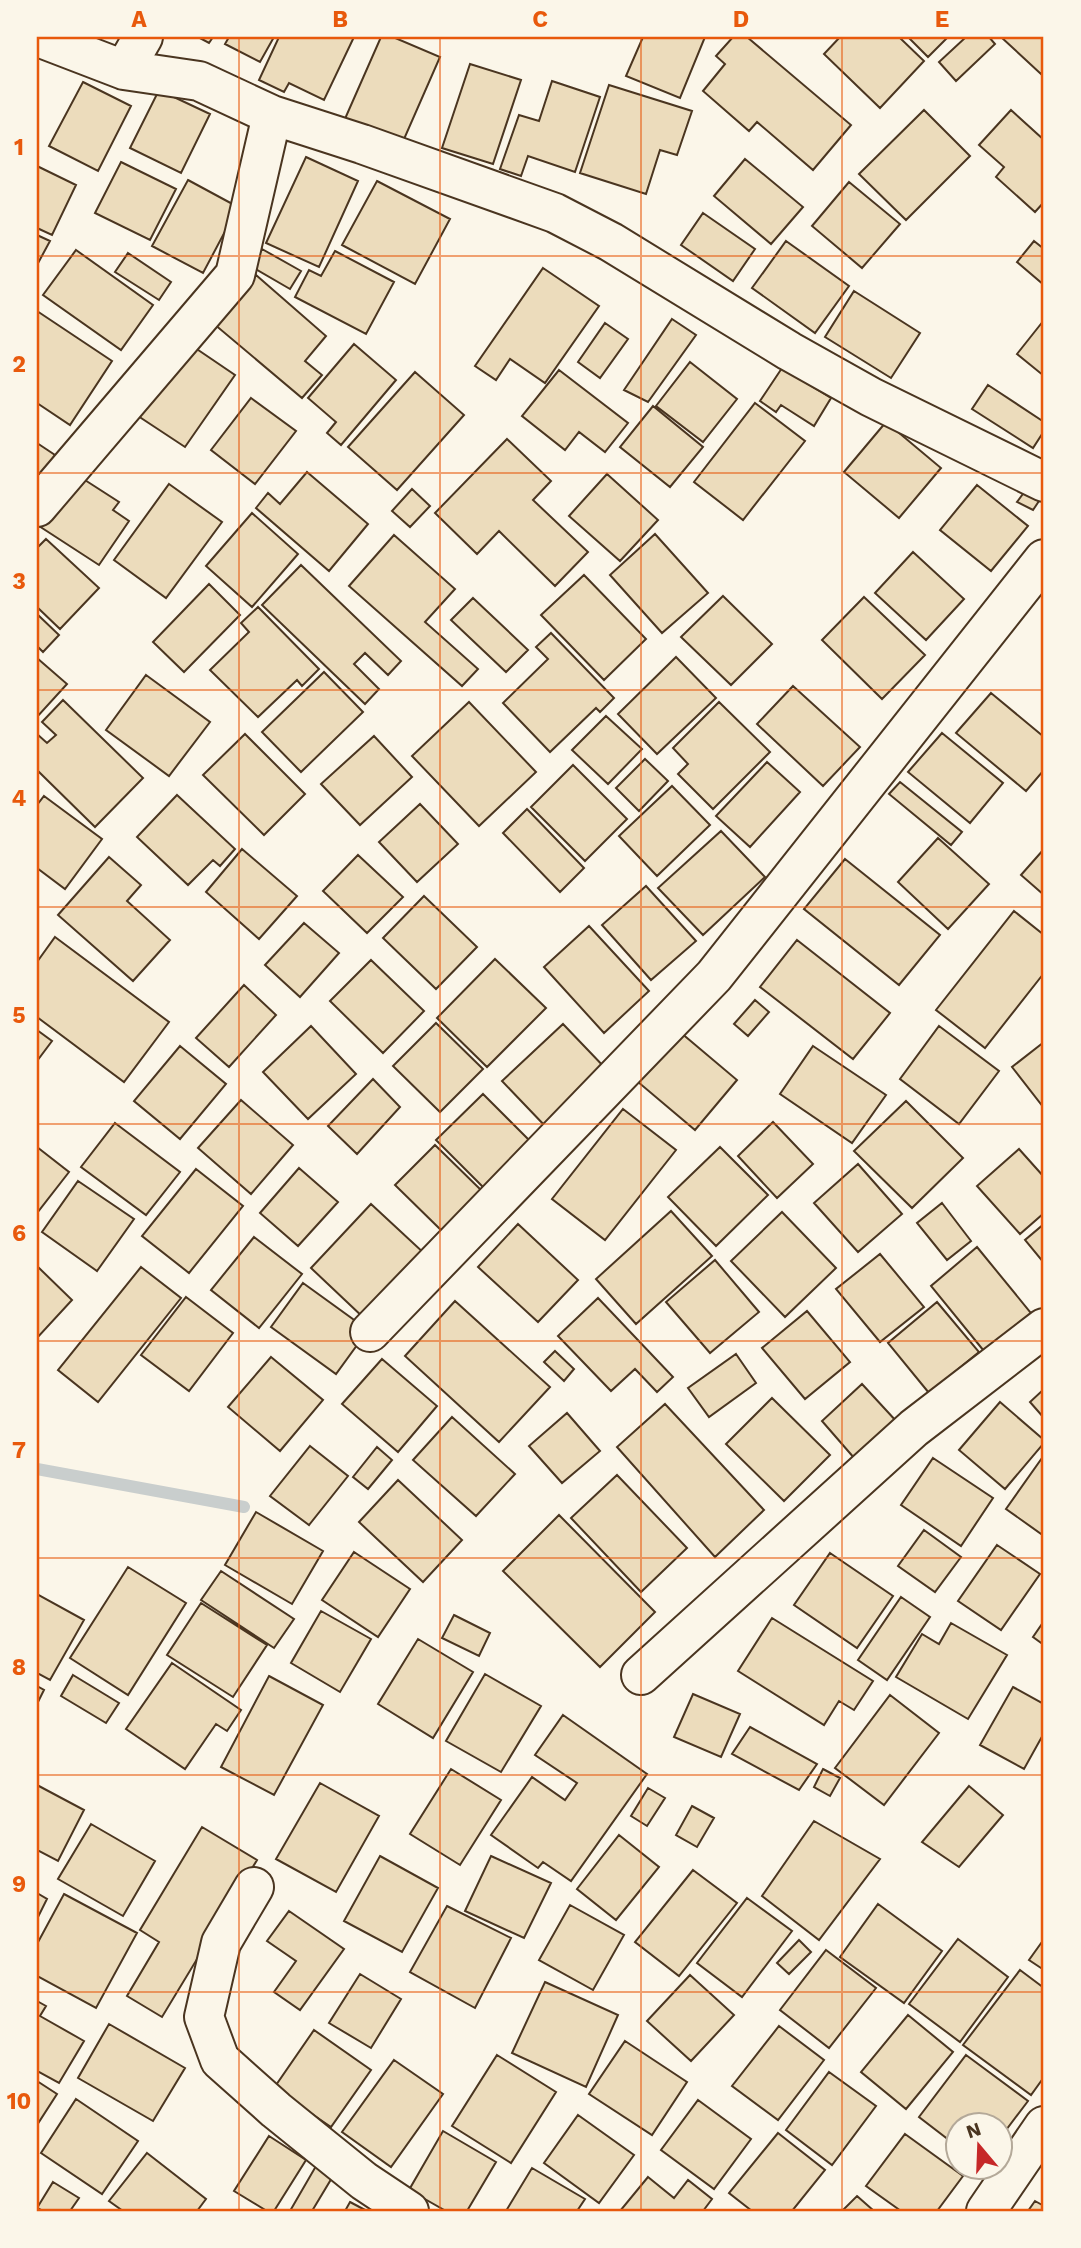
<svg xmlns="http://www.w3.org/2000/svg" width="1081" height="2248" font-family="'Work Sans',sans-serif">
<style>
.lines{fill:none;stroke-linecap:round;stroke-linejoin:round}
.stream{stroke:#c9cecd;stroke-width:12}
.building{fill:#ecdcbc;stroke:#4a3520;stroke-width:2}
.minor-casing{stroke:#4a3520;stroke-width:42}
.minor{stroke:#fbf6e9;stroke-width:38}
.grid{fill:none;stroke:#e8590c;stroke-width:2;stroke-opacity:0.55}
.neatline{fill:none;stroke:#e8590c;stroke-width:2.5}
.grid-label{font-size:23px;text-anchor:middle;font-weight:bold;fill:#e8590c}
</style>
<rect width="100%" height="100%" fill="#fbf6e9"/>
<g class="lines">
<path class="stream" d="M37,1469L244,1507"/>
</g>
<path class="building" d="M198,37H213L209,43Z
M229,37H274L260,62L225,44Z
M279,37H354L324,100L289,83L284,92L259,80Z
M381,37H393L440,57L401,146L344,121Z
M643,37H705L680,98L626,76Z
M733,37H747L851,125L813,170L757,122L749,131L703,91L725,64L716,56Z
M840,37H899L924,61L880,108L824,54Z
M908,37H948L928,57Z
M966,37H989L995,44L956,81L939,62Z
M1001,37H1044V70L1041,74Z
M470,64L521,80L493,164L442,148Z
M552,81L600,97L575,172L528,156L521,176L500,169L519,115L539,121Z
M83,82L131,106L98,171L49,146Z
M609,85L692,111L677,155L660,150L646,194L580,173Z
M159,90L210,114L181,173L130,148Z
M924,110L970,156L906,220L859,174Z
M1011,110L1044,140V202L1035,212L996,177L1004,167L979,145Z
M306,157L358,181L319,267L266,243Z
M745,159L803,207L771,244L714,196Z
M121,162L176,189L150,240L95,213Z
M37,166L76,185L52,235L37,228Z
M188,180L238,207L203,273L152,246Z
M377,181L450,219L415,284L342,245Z
M849,182L900,224L862,268L812,226Z
M703,213L755,249L733,281L681,245Z
M37,235L50,241L37,265Z
M786,241L849,286L815,333L752,288Z
M1034,241L1044,249V285L1017,262Z
M262,249L301,271L290,289L252,267Z
M76,250L153,305L121,350L43,295Z
M335,251L394,282L366,334L295,297L309,270L321,276Z
M128,253L171,282L159,300L115,272Z
M543,268L599,306L545,383L510,359L496,380L475,366Z
M256,275L326,336L305,361L322,375L302,398L214,324Z
M854,291L920,333L891,378L825,337Z
M37,311L112,361L70,425L37,403Z
M672,319L696,335L648,402L624,390Z
M1044,320V376L1017,354Z
M605,323L628,339L600,378L578,362Z
M182,339L235,375L185,447L132,412Z
M354,344L396,380L341,445L327,433L336,422L308,398Z
M690,362L737,399L703,442L656,406Z
M782,368L831,398L814,426L781,405L776,412L760,401Z
M559,370L628,423L605,452L579,432L565,450L522,416Z
M415,372L464,415L397,490L348,447Z
M988,385L1044,422V431L1033,448L972,409Z
M251,398L296,431L255,484L211,450Z
M755,403L805,441L743,520L694,482Z
M653,406L703,447L670,487L620,447Z
M886,422L941,468L899,518L844,472Z
M507,439L551,481L533,500L588,552L555,586L499,531L477,554L435,513Z
M37,443L55,455L37,482Z
M307,472L368,524L329,571L256,508L268,493L280,504Z
M74,473L119,502L113,510L129,521L99,565L39,526Z
M607,474L658,520L620,561L569,516Z
M169,484L222,522L166,598L114,560Z
M977,485L1028,526L991,571L940,530Z
M1028,487L1041,498L1033,510L1017,502Z
M412,489L430,506L410,527L392,511Z
M252,513L298,554L252,607L206,566Z
M655,534L708,593L662,633L610,575Z
M394,535L455,589L425,622L478,669L462,686L349,586Z
M46,539L99,588L60,629L37,607V548Z
M913,552L964,599L926,640L875,593Z
M301,565L401,661L388,675L365,653L354,664L379,689L365,704L262,605Z
M584,575L646,639L604,680L541,615Z
M209,584L240,615L184,672L153,642Z
M723,596L772,644L731,685L681,637Z
M864,597L925,655L882,699L822,640Z
M473,598L528,650L506,672L451,620Z
M258,607L319,669L302,686L297,680L258,717L210,670L249,632L241,623Z
M37,614L59,635L43,652L37,646Z
M551,633L614,698L600,712L596,708L550,752L503,703L548,659L536,647Z
M676,657L716,698L657,754L618,714Z
M37,658L67,684L37,717Z
M324,672L363,712L301,772L262,732Z
M146,675L210,722L169,776L106,730Z
M793,686L860,747L823,786L757,724Z
M991,693L1044,737V770L1026,791L956,733Z
M63,700L143,778L95,827L37,770V734L47,743L56,735L42,722Z
M469,702L536,772L479,826L412,756Z
M719,702L770,752L713,809L678,774L688,764L673,748Z
M606,716L642,749L608,784L572,750Z
M942,733L1003,783L970,823L908,772Z
M245,734L305,794L264,835L203,775Z
M374,736L412,777L360,825L321,784Z
M645,759L668,781L639,811L616,788Z
M767,762L800,792L750,847L716,816Z
M573,765L627,819L585,861L531,807Z
M900,782L962,832L951,845L889,794Z
M672,786L710,825L657,876L619,836Z
M177,795L235,849L220,866L213,860L188,885L137,837Z
M44,796L102,839L65,889L37,868V805Z
M420,804L458,844L417,882L379,842Z
M527,809L584,868L560,892L503,833Z
M721,831L765,877L703,935L658,888Z
M938,838L989,884L948,929L898,882Z
M242,849L297,896L259,939L206,892Z
M1044,849V895L1021,875Z
M358,855L403,897L367,933L323,891Z
M109,857L141,885L127,901L170,940L133,981L58,915Z
M845,859L940,935L899,985L804,909Z
M646,886L696,941L651,980L602,925Z
M424,896L477,947L436,989L383,938Z
M1014,911L1044,935V973L985,1048L936,1010Z
M304,923L339,953L300,997L265,965Z
M589,926L649,991L604,1033L544,967Z
M55,937L169,1022L124,1082L37,1017V962Z
M797,940L890,1013L853,1059L760,987Z
M495,959L546,1008L487,1067L437,1018Z
M371,960L424,1011L383,1053L330,1001Z
M244,985L276,1015L229,1067L196,1038Z
M755,1000L769,1012L748,1036L734,1024Z
M436,1023L483,1069L440,1112L393,1066Z
M563,1024L608,1071L547,1128L502,1081Z
M311,1026L356,1074L308,1119L263,1072Z
M939,1026L999,1071L959,1124L900,1079Z
M37,1030L52,1041L37,1061Z
M680,1032L737,1080L695,1130L638,1082Z
M1044,1042V1108L1012,1067Z
M180,1046L226,1084L180,1139L134,1101Z
M813,1046L886,1095L852,1143L780,1094Z
M373,1079L400,1107L357,1154L328,1126Z
M483,1094L534,1145L487,1191L436,1140Z
M241,1100L293,1145L251,1194L198,1148Z
M906,1101L963,1158L912,1208L854,1151Z
M623,1109L676,1150L605,1240L552,1199Z
M773,1122L813,1164L777,1198L738,1156Z
M115,1123L180,1172L146,1215L81,1167Z
M435,1145L483,1192L443,1232L395,1185Z
M37,1147L69,1172L37,1213Z
M720,1147L768,1195L716,1246L668,1197Z
M1019,1149L1044,1177V1213L1020,1234L977,1186Z
M858,1164L902,1214L858,1252L814,1203Z
M299,1168L338,1202L298,1246L260,1213Z
M196,1169L243,1206L189,1273L142,1236Z
M78,1181L134,1219L97,1271L42,1232Z
M942,1203L971,1241L947,1260L917,1223Z
M371,1204L426,1255L365,1319L311,1268Z
M671,1211L712,1256L636,1324L596,1279Z
M782,1212L836,1268L785,1317L731,1261Z
M518,1224L578,1280L538,1322L478,1267Z
M1044,1224V1263L1025,1240Z
M254,1237L302,1274L259,1328L211,1290Z
M977,1247L1035,1318L988,1356L931,1286Z
M880,1254L924,1307L880,1342L836,1289Z
M715,1260L759,1312L710,1353L666,1302Z
M37,1266L72,1300L37,1338Z
M141,1267L181,1298L98,1402L58,1370Z
M303,1283L368,1330L336,1374L271,1327Z
M186,1297L233,1333L189,1391L141,1355Z
M598,1298L673,1377L657,1392L635,1369L611,1391L558,1336Z
M455,1301L550,1387L499,1442L405,1356Z
M937,1302L979,1352L929,1393L888,1343Z
M807,1311L850,1362L805,1399L762,1348Z
M555,1351L574,1369L564,1381L544,1362Z
M736,1354L756,1383L709,1417L688,1388Z
M271,1357L323,1400L280,1451L228,1407Z
M382,1359L437,1406L398,1452L342,1404Z
M862,1384L897,1422L855,1459L822,1421Z
M1044,1389V1418L1030,1402Z
M772,1398L830,1455L784,1501L726,1444Z
M1000,1402L1044,1440V1443L1005,1489L959,1450Z
M665,1404L764,1510L715,1557L617,1447Z
M567,1413L600,1451L562,1483L529,1446Z
M452,1417L515,1474L476,1516L413,1460Z
M310,1446L348,1476L309,1525L270,1496Z
M377,1447L392,1460L368,1489L353,1477Z
M933,1458L993,1498L961,1546L901,1505Z
M1042,1458L1044,1459V1536L1006,1509Z
M617,1475L687,1548L641,1592L571,1518Z
M398,1480L462,1540L423,1582L359,1522Z
M256,1512L323,1551L292,1604L225,1565Z
M559,1515L655,1612L600,1667L503,1571Z
M924,1530L961,1557L935,1592L898,1566Z
M997,1545L1040,1574L1001,1630L958,1601Z
M354,1552L410,1589L378,1637L322,1600Z
M830,1553L893,1596L857,1648L794,1605Z
M128,1567L186,1603L128,1695L70,1658Z
M221,1571L294,1619L274,1648L201,1600Z
M37,1594L84,1620L50,1680L37,1673Z
M901,1597L930,1617L887,1680L858,1660Z
M201,1603L267,1645L233,1697L167,1655Z
M321,1611L371,1639L340,1692L291,1663Z
M454,1615L490,1633L479,1656L442,1638Z
M772,1618L873,1681L854,1710L839,1701L824,1725L738,1671Z
M1044,1621V1645L1033,1637Z
M951,1623L1007,1655L968,1719L896,1677L922,1634L939,1644Z
M418,1639L473,1672L433,1738L378,1704Z
M172,1663L241,1710L227,1731L216,1724L185,1769L126,1729Z
M485,1674L541,1706L501,1772L446,1741Z
M73,1675L119,1703L106,1723L61,1696Z
M269,1676L323,1705L274,1795L221,1767Z
M37,1686L44,1690L37,1704Z
M1013,1687L1044,1704V1733L1024,1769L980,1745Z
M693,1694L740,1714L721,1757L674,1737Z
M890,1695L939,1733L884,1805L835,1768Z
M563,1715L647,1774L571,1881L543,1862L538,1868L491,1835L532,1777L565,1800L577,1783L535,1755Z
M750,1727L817,1764L799,1790L732,1754Z
M451,1769L501,1800L460,1865L410,1834Z
M823,1769L840,1778L830,1796L814,1787Z
M320,1783L379,1816L336,1892L276,1859Z
M37,1785L84,1810L58,1861L37,1850Z
M969,1786L1003,1815L959,1867L922,1842Z
M648,1788L665,1798L647,1826L631,1816Z
M692,1806L714,1818L697,1847L676,1835Z
M814,1821L880,1859L819,1940L762,1896Z
M91,1824L155,1861L123,1916L58,1879Z
M202,1827L257,1860L162,2017L127,1996L159,1942L140,1930Z
M619,1835L659,1867L616,1920L577,1889Z
M380,1856L438,1888L402,1952L344,1921Z
M491,1856L551,1883L524,1938L465,1911Z
M693,1870L737,1903L679,1976L635,1942Z
M37,1893L47,1899L37,1919Z
M64,1894L137,1933L96,2008L37,1976V1944Z
M747,1898L792,1931L742,1997L697,1963Z
M878,1904L942,1951L904,2003L840,1957Z
M570,1905L624,1935L593,1990L539,1960Z
M447,1906L511,1938L475,2008L410,1972Z
M289,1911L344,1949L300,2010L274,1992L296,1961L267,1941Z
M958,1939L1008,1977L960,2042L909,2004Z
M1044,1939V1970L1029,1960Z
M799,1940L811,1952L789,1974L777,1963Z
M826,1950L876,1988L829,2048L780,2010Z
M1020,1970L1044,1988V2077L1031,2095L963,2045Z
M360,1974L401,1999L371,2048L329,2023Z
M690,1975L734,2015L691,2061L647,2021Z
M545,1982L618,2015L586,2087L512,2053Z
M37,2001L46,2006L40,2016L84,2041L59,2083L37,2071Z
M908,2015L953,2052L906,2109L861,2072Z
M109,2024L185,2068L153,2121L78,2078Z
M779,2026L824,2060L778,2120L732,2086Z
M314,2030L371,2070L331,2127L274,2088Z
M625,2041L687,2082L652,2135L589,2094Z
M497,2055L556,2092L511,2163L452,2126Z
M966,2055L1028,2101L1000,2138V2126H958V2147L919,2117Z
M394,2060L443,2094L391,2167L342,2132Z
M829,2072L876,2106L832,2165L786,2130Z
M37,2081L57,2094L37,2125Z
M76,2099L138,2141L102,2194L41,2153Z
M698,2100L751,2139L714,2189L661,2150Z
M578,2115L634,2155L599,2203L544,2163Z
M443,2131L496,2162L467,2211H446L409,2190Z
M778,2133L825,2170L792,2211H752L729,2193Z
M905,2134L963,2176L937,2211H901L866,2186Z
M269,2136L306,2160L274,2211H267L234,2191Z
M147,2153L206,2199L197,2211H123L109,2201Z
M316,2166L333,2176L312,2211H290Z
M532,2168L585,2199L577,2211H506Z
M648,2177L674,2198L688,2180L712,2199L703,2211H620Z
M53,2182L79,2198L70,2211H43L37,2208Z
M857,2196L874,2211H842Z
M1035,2201L1044,2206V2211H1028Z
M350,2202L367,2211H345Z"/>
<g class="lines">
<g class="minor-casing">
<path id="minor" d="M38,37L124,70L199,81L272,115L362,144L555,213L611,242L789,351L871,397L1044,482
M124,70L143,37
M37,507L235,275L272,115
M370,1332L714,976L1044,559
M641,1675L914,1428L1044,1328
M254,1887L221,1943L204,2017L220,2060L276,2110L364,2181L409,2211
M986,2211L1044,2126"/>
</g>
<use href="#minor" class="minor"/>
</g>
<path class="grid" d="M239,37V2211M440,37V2211M641,37V2211M842,37V2211M37,256H1044M37,473H1044M37,690H1044M37,907H1044M37,1124H1044M37,1341H1044M37,1558H1044M37,1775H1044M37,1992H1044"/>
<rect width="1081" height="2248" fill="none" stroke="#fbf6e9" stroke-width="77"/>
<g transform="translate(979 2146) rotate(341)"><circle r="33" fill="#fbf6e9" stroke="#b4a999" stroke-width="2"/>
<path d="M0-5L12 26L0 18L-12 26Z" fill="#c62828"/>
<text y="-10" font-size="19" font-weight="bold" text-anchor="middle" fill="#4a3520">N</text>
</g>
<rect x="38" y="38" width="1004" height="2172" class="neatline"/>
<g class="grid-label">
<text x="139" y="27">A</text>
<text x="340" y="27">B</text>
<text x="540" y="27">C</text>
<text x="741" y="27">D</text>
<text x="942" y="27">E</text>
<text x="19" y="155">1</text>
<text x="19" y="372">2</text>
<text x="19" y="589">3</text>
<text x="19" y="806">4</text>
<text x="19" y="1023">5</text>
<text x="19" y="1241">6</text>
<text x="19" y="1458">7</text>
<text x="19" y="1675">8</text>
<text x="19" y="1892">9</text>
<text x="19" y="2109">10</text>
</g>
</svg>
